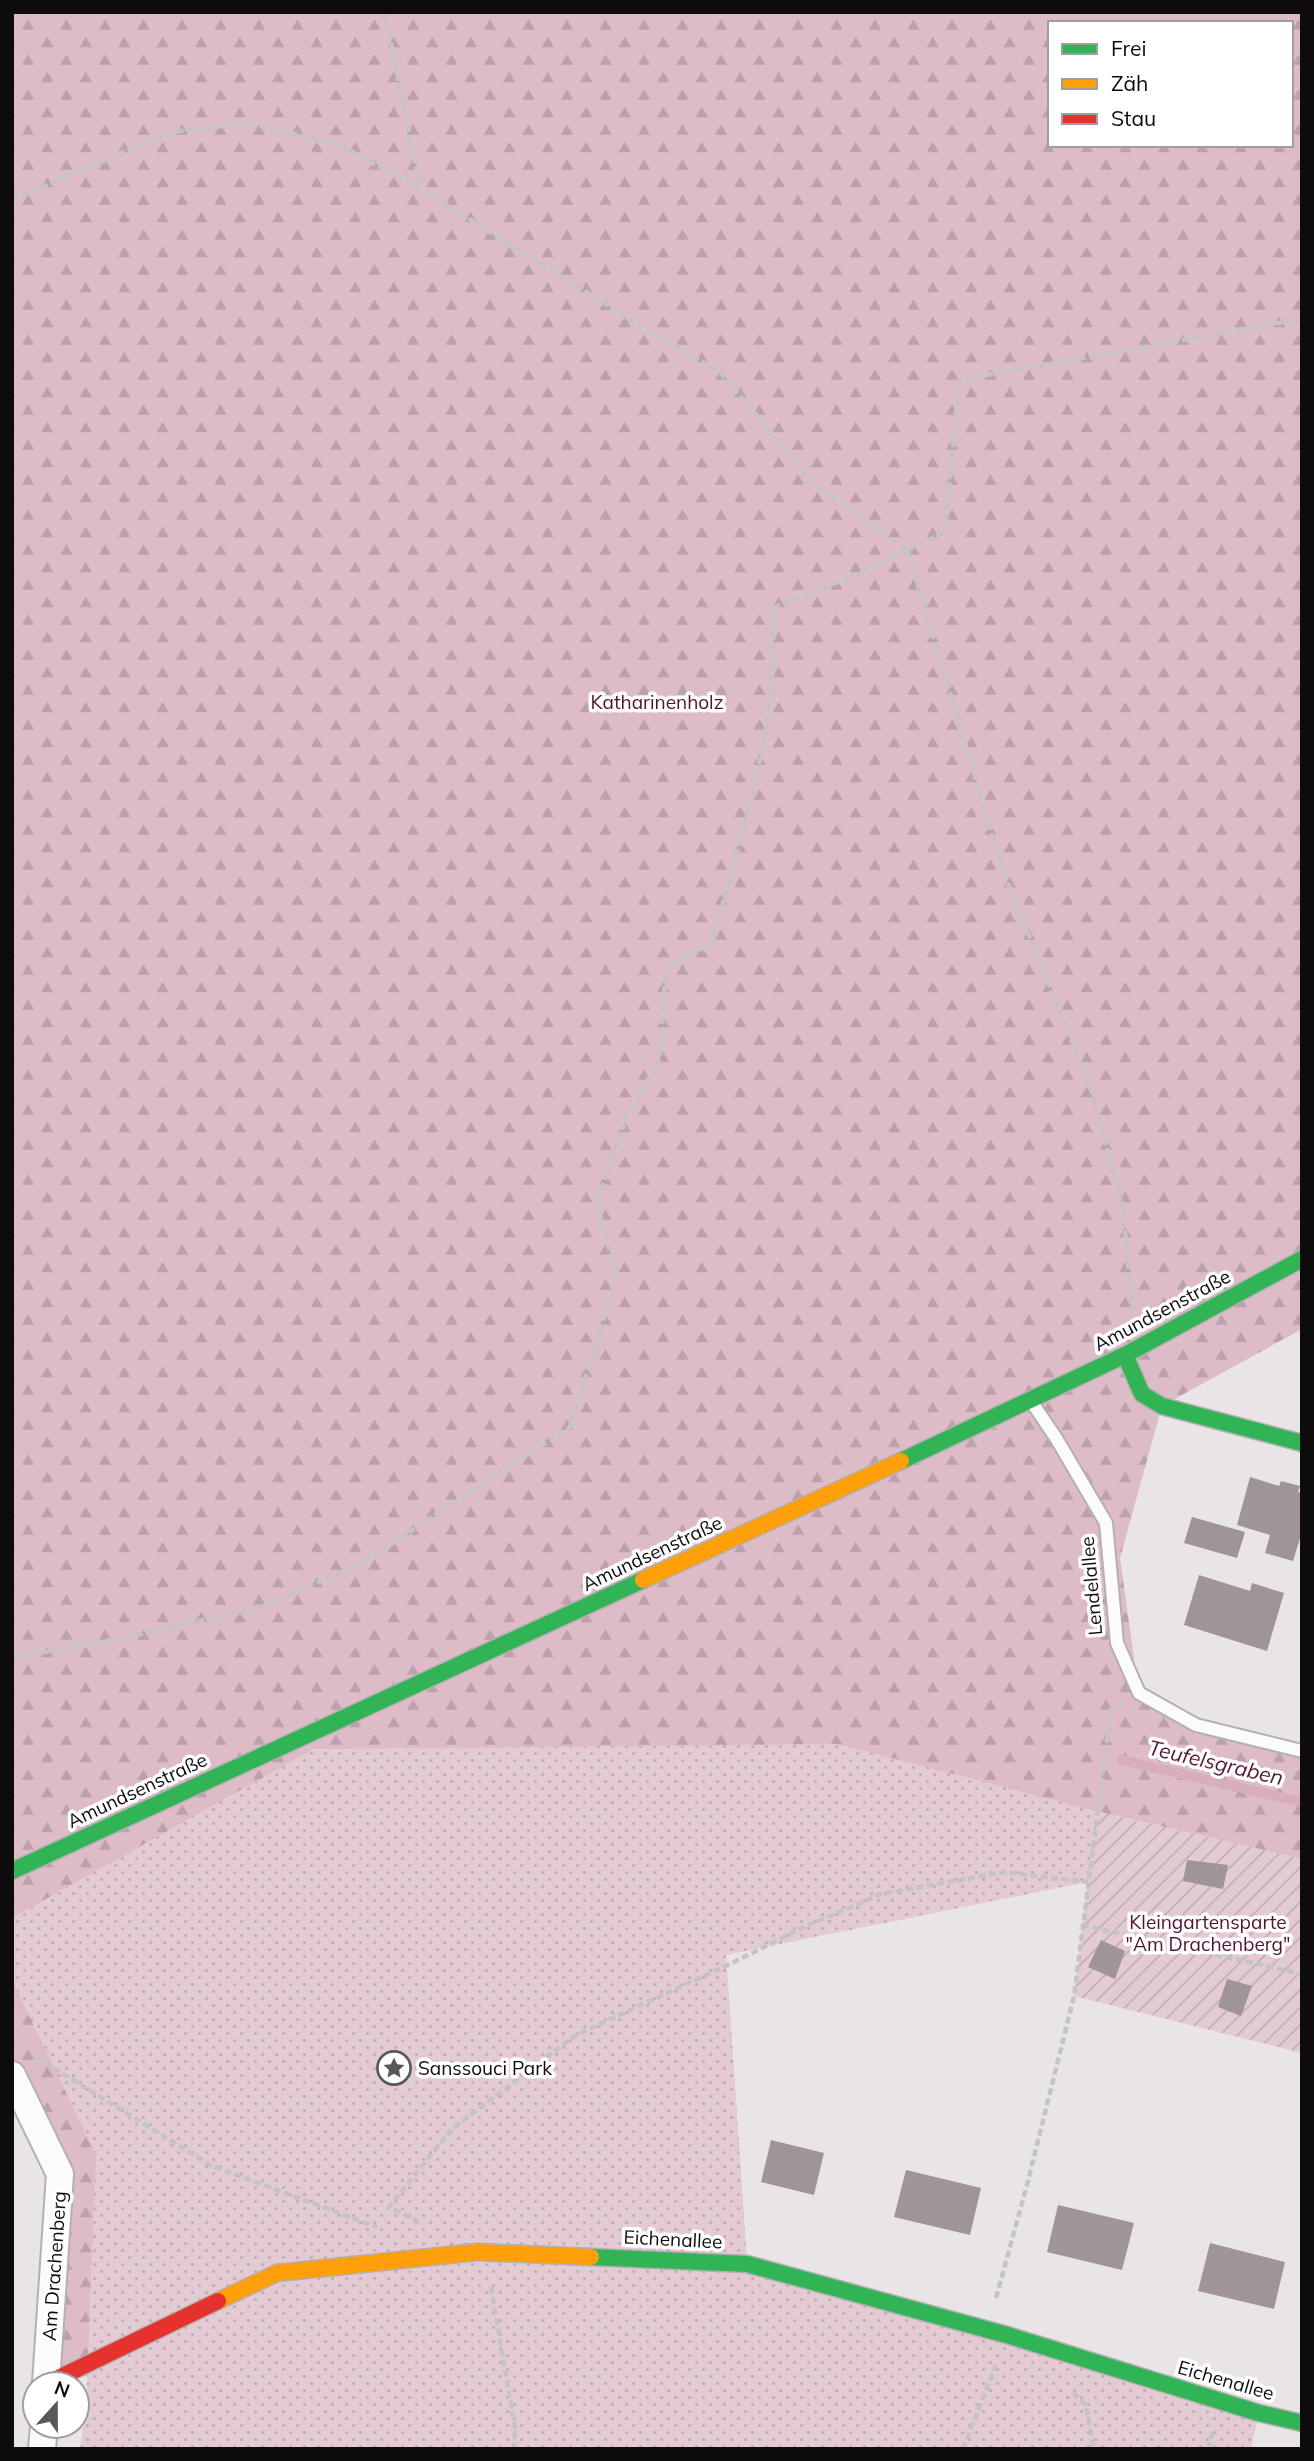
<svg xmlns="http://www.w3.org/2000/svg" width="1314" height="2461" font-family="Mulish,sans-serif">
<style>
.forest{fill:url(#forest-firs);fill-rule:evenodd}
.park{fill:url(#park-dots)}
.garden{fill:url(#garden-furrows)}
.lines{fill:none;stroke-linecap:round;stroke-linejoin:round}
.stream{stroke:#d8aebd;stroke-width:10}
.building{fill:#9f9498}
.lane-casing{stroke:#b3b0b1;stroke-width:16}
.street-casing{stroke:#b3b0b1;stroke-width:30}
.fast-casing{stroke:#b3b0b1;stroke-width:19}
.slow-casing{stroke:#b3b0b1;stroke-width:19}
.jam-casing{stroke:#b3b0b1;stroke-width:19}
.path{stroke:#c5c4c4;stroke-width:4.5;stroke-dasharray:7 3.5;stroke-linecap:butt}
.lane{stroke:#fcfbfb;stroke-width:12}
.street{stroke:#fcfbfb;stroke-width:26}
.fast{stroke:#30b455;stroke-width:16}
.slow{stroke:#ff9f0a;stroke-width:16}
.jam{stroke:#e5322d;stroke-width:16}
.labels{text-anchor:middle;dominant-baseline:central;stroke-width:7;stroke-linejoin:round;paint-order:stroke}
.park-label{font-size:19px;fill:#541131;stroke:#fff}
.street-label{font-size:19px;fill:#0e0b0c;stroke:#fff}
.poi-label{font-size:19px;fill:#0e0b0c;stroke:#fff;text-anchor:start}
.water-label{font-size:21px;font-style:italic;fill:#581534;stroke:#fff}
</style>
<defs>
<pattern id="forest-firs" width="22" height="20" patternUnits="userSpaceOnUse" patternTransform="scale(1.75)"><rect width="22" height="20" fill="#ddbcc8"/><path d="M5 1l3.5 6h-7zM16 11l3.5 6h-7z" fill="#bca0ab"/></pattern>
<pattern id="park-dots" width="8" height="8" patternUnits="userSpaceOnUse" patternTransform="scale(1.75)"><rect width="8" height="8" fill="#e4cbd3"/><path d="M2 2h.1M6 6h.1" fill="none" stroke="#c2adb4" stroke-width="1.8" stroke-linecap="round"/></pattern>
<pattern id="garden-furrows" width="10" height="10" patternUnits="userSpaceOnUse" patternTransform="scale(1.75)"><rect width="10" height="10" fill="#e4cbd3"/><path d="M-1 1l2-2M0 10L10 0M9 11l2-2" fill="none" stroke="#c2adb4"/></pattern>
</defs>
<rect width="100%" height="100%" fill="#e9e5e6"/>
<path class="forest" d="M12,12H1302V1329L1162,1406L1120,1558L1139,1694L1196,1725L1302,1751V1859L1096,1811L1056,1865L726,1955L747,2264L46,2383L60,2174L12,2075ZM1050,23H1291V145H1050Z"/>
<path class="park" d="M838,1744L1096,1811L1088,1882L726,1955L747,2264L1259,2413L1251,2449H80L86,2406L96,2155L12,1980V1918L314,1749Z"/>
<path class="garden" d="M1096,1811L1302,1859V2053L1074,1996Z"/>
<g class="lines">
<path class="stream" d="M1122,1760L1302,1802"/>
</g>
<path class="building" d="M1250,1477L1279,1486L1281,1481L1300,1486L1298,1492L1302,1493V1532L1293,1561L1265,1553L1270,1535L1237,1525Z
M1192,1517L1245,1532L1237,1558L1184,1543Z
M1199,1575L1250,1591L1252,1583L1284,1593L1267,1651L1184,1625Z
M1187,1860L1228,1865L1223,1889L1183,1881Z
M1101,1940L1125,1951L1115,1979L1088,1967Z
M1227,1979L1252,1986L1241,2016L1218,2007Z
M771,2140L824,2153L814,2195L761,2182Z
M906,2170L981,2188L970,2235L894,2217Z
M1058,2205L1134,2223L1122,2270L1047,2252Z
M1210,2243L1285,2262L1274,2309L1198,2291Z"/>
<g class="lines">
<g class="lane-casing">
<path id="lane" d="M1033,1404L1056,1438L1106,1523L1117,1643L1139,1693L1196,1725L1302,1751"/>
</g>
<g class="street-casing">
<path id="street" d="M12,2075L60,2174L46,2383
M42,2449L44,2426"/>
</g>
<g class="fast-casing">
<path id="fast" d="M1125,1355L1142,1394L1162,1406L1302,1443
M901,1461L1125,1355L1302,1259
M12,1871L643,1580
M591,2257L747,2264L1007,2335L1259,2413L1302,2423"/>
</g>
<g class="slow-casing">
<path id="slow" d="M643,1580L901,1461
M218,2301L277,2273L477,2252L591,2257"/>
</g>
<g class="jam-casing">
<path id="jam" d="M46,2384L218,2301"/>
</g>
<path class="path" d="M385,12L420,188
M12,200L171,132L246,123L337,144L420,188L634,322L721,373L814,484L907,549L1003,871L1092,1092L1123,1209L1133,1314
M12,1658L122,1638L257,1609L365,1561L570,1427L617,1277L597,1203L625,1121L660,1058L666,967L711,944C736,857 767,757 773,667C774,648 773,628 773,608L853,576L945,532L959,380L1302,319
M1082,1925L1302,1974
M36,2057L212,2166L377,2227
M419,2222L389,2207L452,2129L576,2035L732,1963L806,1926L881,1894L1004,1872L1088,1882
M491,2287L515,2428L514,2449
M996,2298L1027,2185L1074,1996L1111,1710L1123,1703
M1073,2393L1086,2405L1094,2449
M963,2449L996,2365
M1209,2449L1212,2432"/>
<use href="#lane" class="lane"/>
<use href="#street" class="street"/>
<use href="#fast" class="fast"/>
<use href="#slow" class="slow"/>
<use href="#jam" class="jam"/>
</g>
<defs>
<g id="sight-ring" transform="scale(1.75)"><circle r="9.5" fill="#fff" stroke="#5b5758" stroke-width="1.5"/><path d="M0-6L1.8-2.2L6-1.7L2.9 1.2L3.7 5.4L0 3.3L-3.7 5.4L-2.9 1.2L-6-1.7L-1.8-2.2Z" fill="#5b5758"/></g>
</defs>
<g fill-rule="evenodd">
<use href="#sight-ring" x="394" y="2068"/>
</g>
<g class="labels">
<g class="park-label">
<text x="657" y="702">Katharinenholz</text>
<text x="1208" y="1922">Kleingartensparte<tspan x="1208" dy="22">"Am Drachenberg"</tspan></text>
</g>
<g class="street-label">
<text transform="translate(1162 1310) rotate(-28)">Amundsenstraße</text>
<text transform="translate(652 1553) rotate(-25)">Amundsenstraße</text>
<text transform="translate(1091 1586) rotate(-95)">Lendelallee</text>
<text transform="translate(137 1790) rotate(-25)">Amundsenstraße</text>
<text transform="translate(673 2239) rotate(3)">Eichenallee</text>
<text transform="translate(54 2266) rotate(-86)">Am Drachenberg</text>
<text transform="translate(1226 2380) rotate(16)">Eichenallee</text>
</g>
<g class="poi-label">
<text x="418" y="2068">Sanssouci Park</text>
</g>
<g class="water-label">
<text transform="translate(1216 1762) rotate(13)">Teufelsgraben</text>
</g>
</g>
<rect width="1314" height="2461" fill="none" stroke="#0e0b0c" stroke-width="28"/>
<rect x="1048" y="21" width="245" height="126" fill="#ffffff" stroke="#9f9d9e" stroke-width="2"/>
<rect x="1062" y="44" width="35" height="10" fill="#30b455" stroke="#9f9d9e" stroke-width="2"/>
<text x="1111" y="56" font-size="21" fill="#0e0b0c">Frei</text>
<rect x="1062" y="79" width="35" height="10" fill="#ff9f0a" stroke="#9f9d9e" stroke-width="2"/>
<text x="1111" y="91" font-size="21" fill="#0e0b0c">Zäh</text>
<rect x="1062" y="114" width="35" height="10" fill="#e5322d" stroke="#9f9d9e" stroke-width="2"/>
<text x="1111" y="126" font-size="21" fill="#0e0b0c">Stau</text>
<g transform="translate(56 2405) rotate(21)"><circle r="33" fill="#ffffff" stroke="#9f9d9e" stroke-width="2"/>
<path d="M0-5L12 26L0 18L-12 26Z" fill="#5b5758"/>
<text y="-10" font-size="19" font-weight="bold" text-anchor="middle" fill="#0e0b0c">N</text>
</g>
</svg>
